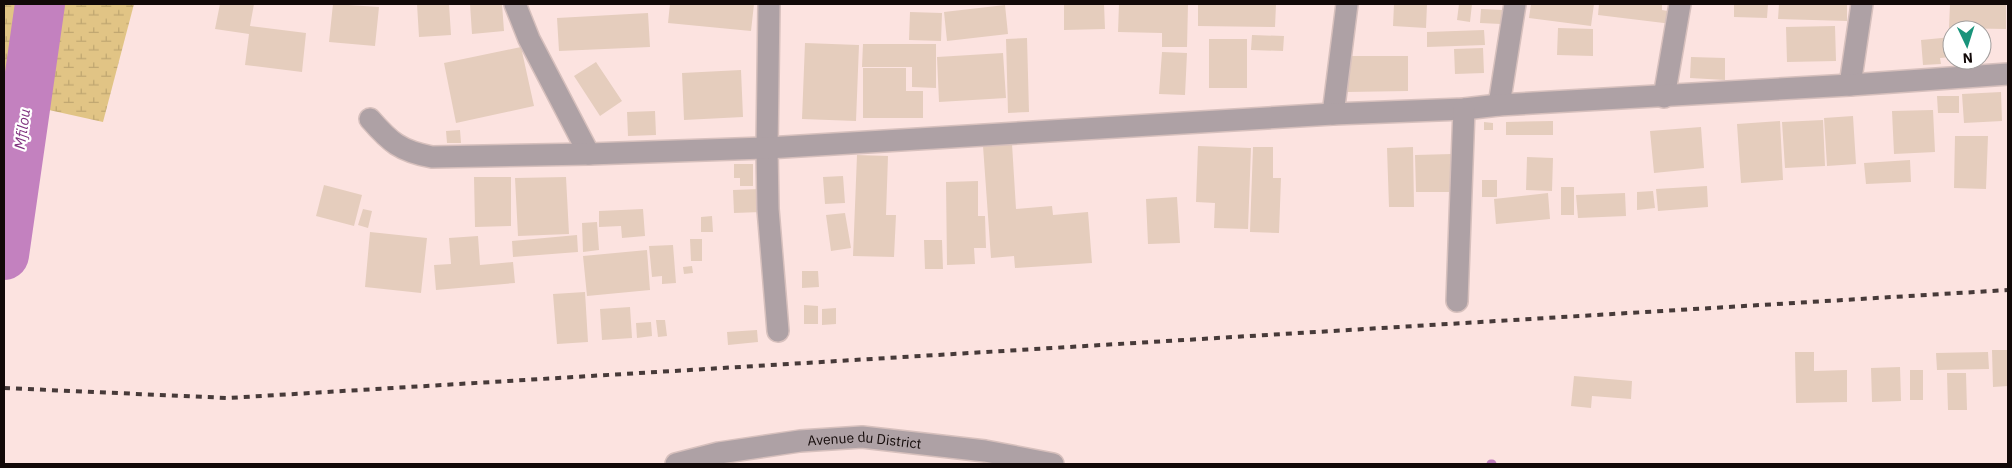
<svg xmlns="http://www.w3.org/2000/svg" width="2012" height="468" font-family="'IBM Plex Sans',sans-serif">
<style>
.wetland{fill:url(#wetland-marsh)}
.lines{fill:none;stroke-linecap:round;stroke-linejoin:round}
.stream{stroke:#c381bf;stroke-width:9}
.river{stroke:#c381bf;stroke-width:50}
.building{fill:#e5cdbd}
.street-casing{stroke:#d7c0bd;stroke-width:24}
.street{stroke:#aea1a5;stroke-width:21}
.rail{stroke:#473a39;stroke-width:4;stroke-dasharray:6 6;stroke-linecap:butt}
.labels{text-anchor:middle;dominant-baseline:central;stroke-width:4.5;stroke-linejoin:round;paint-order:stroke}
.street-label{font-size:14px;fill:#120908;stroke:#fff}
.water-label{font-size:15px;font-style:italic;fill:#7f317e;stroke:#fff}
</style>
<defs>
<pattern id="wetland-marsh" width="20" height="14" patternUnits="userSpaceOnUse" patternTransform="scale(1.25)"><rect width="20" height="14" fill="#e1c485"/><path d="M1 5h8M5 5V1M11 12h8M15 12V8" fill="none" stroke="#c0a771"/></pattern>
</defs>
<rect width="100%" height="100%" fill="#fce3e0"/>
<path class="wetland" d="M4,4H134L103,122L4,100Z"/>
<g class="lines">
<path class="stream" d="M1491,464H1492"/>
<path class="river" d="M4,255L40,4"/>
</g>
<path class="building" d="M220,4H254L250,26L306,33L302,72L245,65L249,34L215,29Z
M333,4L379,7L375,46L329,42Z
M417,4H449L451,35L419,37Z
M470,4H502L504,31L472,34Z
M670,4H754L751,31L668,23Z
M1064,4H1104L1105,29L1064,30Z
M1119,4H1188L1187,47H1162V33L1118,32Z
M1198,4H1276L1275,27L1198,26Z
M1394,4H1427L1426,28L1393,26Z
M1459,4H1472L1470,22L1457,20Z
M1531,4H1594L1591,26L1529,18Z
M1599,4H1662V10L1673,12L1672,24L1598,15Z
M1734,4H1768L1767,18L1734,17Z
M1779,4H1847V21L1778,19Z
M1950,4H2006V29L1949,28Z
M1005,5L1008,34L947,41L944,12Z
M1481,9L1502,10L1501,24L1480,23Z
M910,12L942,13L941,41L909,40Z
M648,13L650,47L559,51L557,18Z
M1835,26L1836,61L1787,62L1786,27Z
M1558,28L1593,29V56L1557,55Z
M1484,30L1485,45L1427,47V32Z
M1252,35L1284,36L1283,51L1251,50Z
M1952,37V57L1940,58L1941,64L1923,65L1921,40Z
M1027,38L1029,112L1008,113L1006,39Z
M1209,39H1247V88H1209Z
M805,43L859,45L856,121L802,119Z
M863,44H936V88L912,87V67H862Z
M521,47L534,106L456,123L444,63Z
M1483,48L1484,73L1455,74L1454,49Z
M1162,52L1187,53L1185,95L1159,94Z
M1003,53L1006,98L939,102L937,57Z
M1347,56H1408V91L1347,92Z
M1691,57L1725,58V80L1690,78Z
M596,62L622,101L600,116L574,76Z
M863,68H906V91H923V118H863Z
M741,70L743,117L684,120L682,73Z
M2001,92L2002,121L1964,123L1962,94Z
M1937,96H1959V113H1938Z
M1933,110L1935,152L1894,154L1892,111Z
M655,111L656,135L628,136L627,112Z
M1853,116L1856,164L1827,166L1824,118Z
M1823,120L1825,166L1785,168L1782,122Z
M1553,121V135H1506V122Z
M1780,121L1783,180L1741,183L1737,124Z
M1484,122L1493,123V130H1484Z
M1701,127L1704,168L1654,173L1650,131Z
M460,130L461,143H447L446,131Z
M1955,136H1988L1986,189L1954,188Z
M1012,144L1016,209L1052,206L1053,215L1088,212L1092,263L1015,268L1014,256L991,258L983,146Z
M1198,146L1251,148L1248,229L1214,228L1215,203L1196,202Z
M1253,147H1273V178H1281L1279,233L1250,232Z
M1413,147L1414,207H1389L1387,148Z
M1452,154L1454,192H1416L1415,155Z
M857,155L888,156L886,215H896L894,257L853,256Z
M1527,157L1553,158L1552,191L1526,190Z
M1910,160L1911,182L1866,184L1864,163Z
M734,164H753V186H740V178H734Z
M843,176L845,203L825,204L823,177Z
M474,177H511V226L475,227Z
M566,177L569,234L518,236L515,178Z
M1482,180H1497V197H1482Z
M978,181V216H985L986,248H974L975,264L947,265L946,182Z
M324,185L362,195L354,226L316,216Z
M1707,186L1708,207L1658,211L1656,189Z
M1561,187H1574V215H1561Z
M760,189L761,212L734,213L733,190Z
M1653,191L1655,208L1637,210V192Z
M1548,193L1550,219L1496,224L1494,199Z
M1625,193L1626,216L1578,218L1576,195Z
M1177,197L1180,243L1148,244L1146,199Z
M363,209L372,211L368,228L358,225Z
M643,209L645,236L622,238L621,226L599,227V211Z
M845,213L851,248L831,251L826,215Z
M712,216L713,232H701V217Z
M597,222L599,250L583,252L582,223Z
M370,232L427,238L421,293L365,287Z
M577,235L578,252L513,257L512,241Z
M478,236L480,265L513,262L515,283L436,290L434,265L451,264L449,238Z
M690,239H702V261H691Z
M924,240H942L943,269H925Z
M673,245L676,283L662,284V276L652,277L649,246Z
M647,250L650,290L587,296L583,256Z
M692,266L693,273L684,274L683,267Z
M802,271H818L819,287L802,288Z
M585,292L588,342L557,344L553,294Z
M804,305L818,306V324H804Z
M630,307L632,338L602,340L600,309Z
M836,308V324L822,325V309Z
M656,320H665L667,336L658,337Z
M651,322L652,336L637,338L636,323Z
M757,330L758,342L728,345L727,332Z
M1992,350H2008V386L1993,387Z
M1795,352H1814V371L1847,370V402L1796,403Z
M1988,352L1989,369L1937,370L1936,353Z
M1900,367L1901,401L1872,402L1871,368Z
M1910,370H1923V400H1910Z
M1947,373H1966L1967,410H1948Z
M1574,376L1632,381L1631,399L1592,396L1591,408L1571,406Z"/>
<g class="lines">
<g class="street-casing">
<g id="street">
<path d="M515,4L529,39L589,154"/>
<path d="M769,4L767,148L768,209L778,331"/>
<path d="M1850,85L1862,4"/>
<path d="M1664,97L1680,4"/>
<path d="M1499,105L1515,4"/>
<path d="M1333,114L1347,4"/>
<path d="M370,119C390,142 400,151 432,157L589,154L767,148L1333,114L1464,109L1499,105L1850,85L2008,74"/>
<path d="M1457,301L1464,109"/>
<path id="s1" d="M676,464L719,453L800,441L862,437L985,451L1053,464"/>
</g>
</g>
<use href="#street" class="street"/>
<path class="rail" d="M4,388L228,398L2008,290"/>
</g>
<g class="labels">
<g class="street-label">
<text stroke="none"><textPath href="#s1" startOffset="191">Avenue du District</textPath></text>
</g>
<g class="water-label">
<text transform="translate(22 129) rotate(-82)">Mfilou</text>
</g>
</g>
<rect width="2012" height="468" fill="none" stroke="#120908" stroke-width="10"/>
<g transform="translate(1967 45) rotate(176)"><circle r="24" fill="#ffffff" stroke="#a09d9c"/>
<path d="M0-4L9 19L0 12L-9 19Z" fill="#19947b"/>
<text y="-8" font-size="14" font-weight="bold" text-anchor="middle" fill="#120908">N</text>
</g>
</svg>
